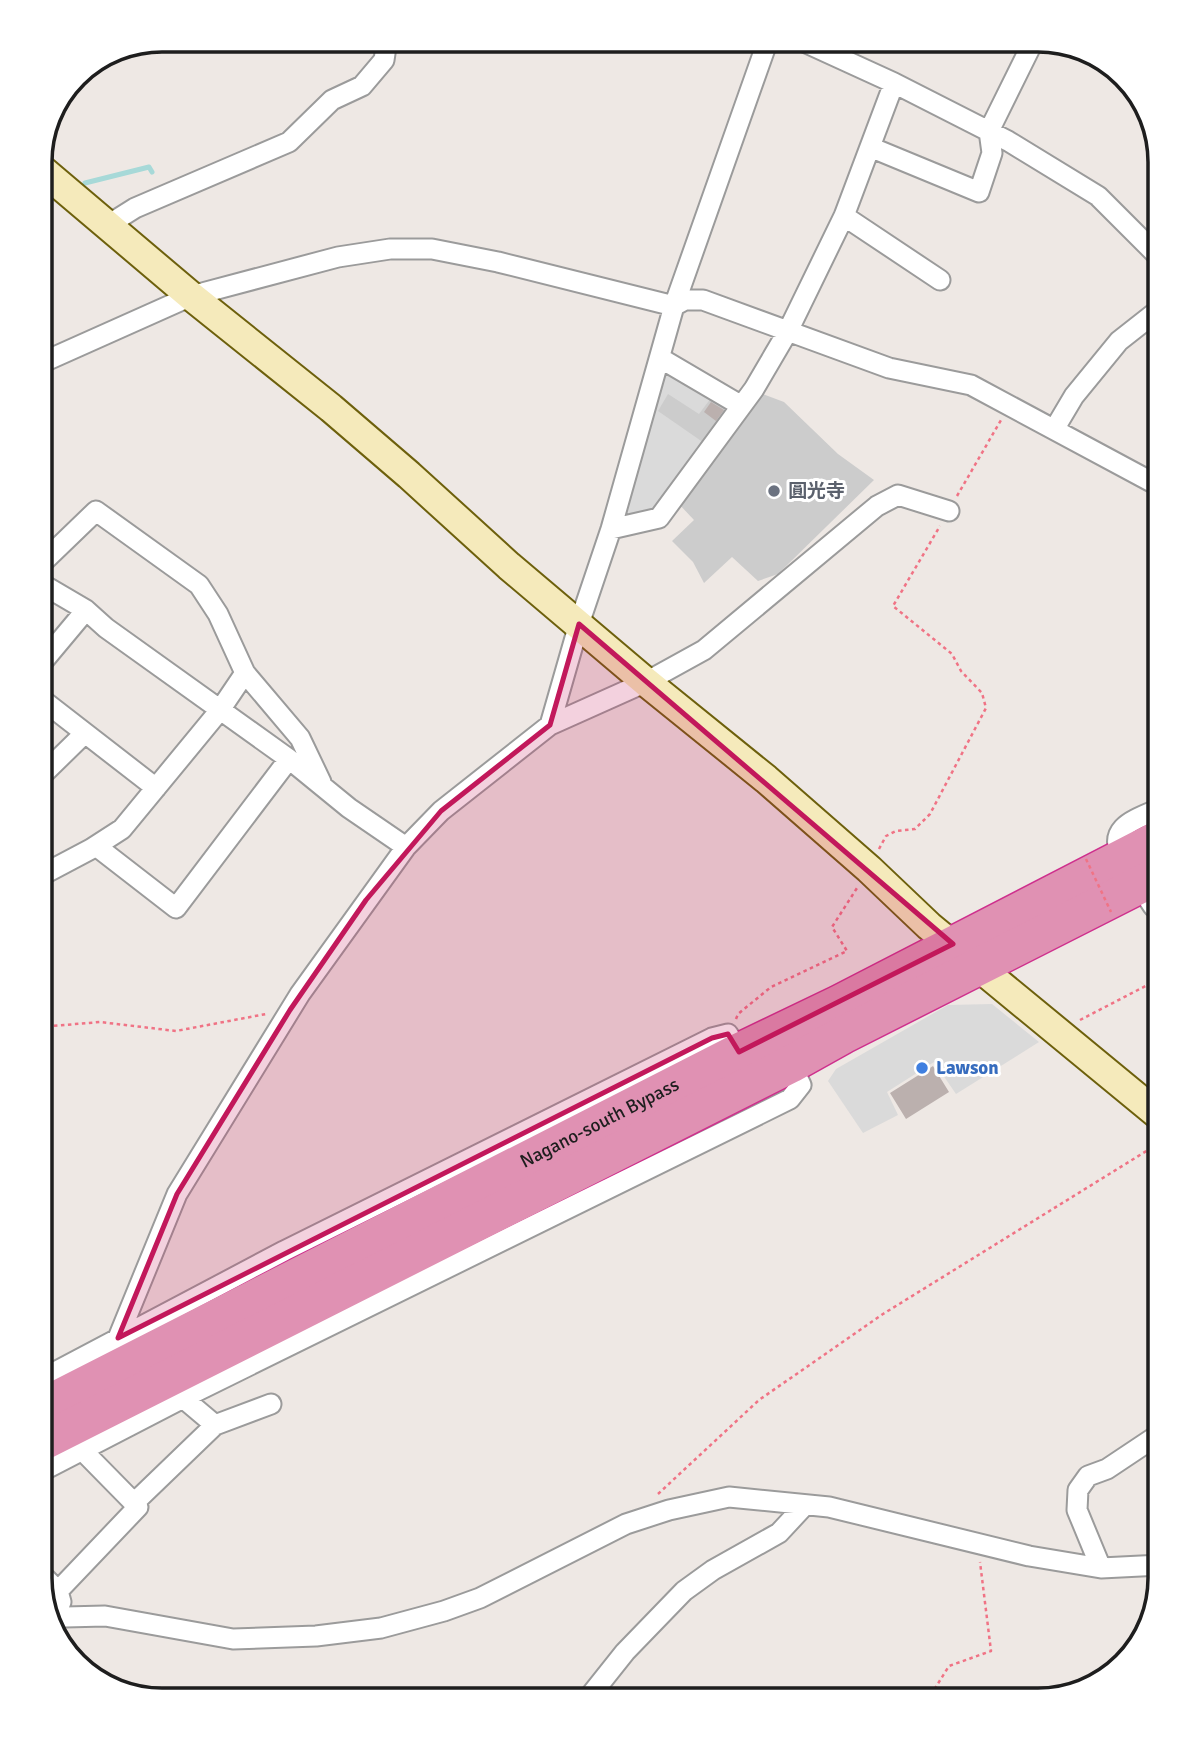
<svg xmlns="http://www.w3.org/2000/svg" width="1201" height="1741" font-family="Signika,'Noto Sans JP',sans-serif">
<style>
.religious{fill:#ccc}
.parking{fill:#dadada}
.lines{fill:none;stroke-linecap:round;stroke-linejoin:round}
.stream{stroke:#a7d9d8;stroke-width:5}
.building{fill:#bbb0ae}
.street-casing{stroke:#9b9b9b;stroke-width:23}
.secondary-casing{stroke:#6d600c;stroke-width:32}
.highway-casing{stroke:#ce308d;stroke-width:40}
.path{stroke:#f07385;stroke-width:2.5;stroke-dasharray:3.5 3.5;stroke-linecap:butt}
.street{stroke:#fff;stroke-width:19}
.secondary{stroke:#f5eabb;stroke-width:28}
.highway{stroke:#e091b3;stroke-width:37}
.path-bridge{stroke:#f07385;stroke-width:2.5;stroke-dasharray:3.5 3.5;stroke-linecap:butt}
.marked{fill:#c2185b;fill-opacity:0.2;stroke:#c2185b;stroke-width:5;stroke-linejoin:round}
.worship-dot{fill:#6b7280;stroke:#fff;stroke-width:2.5}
.shop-dot{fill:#3f7fe0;stroke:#fff;stroke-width:2.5}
.labels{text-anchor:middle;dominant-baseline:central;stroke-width:6;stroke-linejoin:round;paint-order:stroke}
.worship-label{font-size:19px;font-weight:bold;fill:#5b616d;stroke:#fff;text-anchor:start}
.shop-label{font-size:19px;font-weight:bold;fill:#366cbe;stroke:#fff;text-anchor:start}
.street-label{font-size:19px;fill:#1e1e1e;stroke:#fff}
.rim{fill:none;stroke:#1e1e1e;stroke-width:3.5}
</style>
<rect width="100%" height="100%" fill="#eee8e4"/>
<path class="religious" d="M666,365L734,408L659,513L624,522Z
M757,392L784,402L838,454L874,480L778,574L758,581L732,557L704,583L693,562L672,541L694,520L677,502Z"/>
<path class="parking" d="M666,365L714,394L699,414L668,394L658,411L707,445L659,513L619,521Z
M992,1004L1039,1042L956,1094L934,1062L887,1092L898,1115L863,1133L828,1081L836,1069L948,1005Z"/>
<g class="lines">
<path class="stream" d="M85,183L149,167L152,172"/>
</g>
<path class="building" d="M711,402L724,410L716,421L704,412Z
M933,1066L949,1092L906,1119L890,1093Z"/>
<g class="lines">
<g class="street-casing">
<path id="street" d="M800,40L894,83L1008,141L1098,196L1161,259
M870,147L979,192L992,153L989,131L1034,40
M844,216L940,280
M108,225L135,208L289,142L332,100L362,86L384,60L387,40
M660,358L740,405
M41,363L191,296L338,257L390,249H432L498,262L674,306L685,300H703L889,368L971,385L1161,487
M1055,428L1074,396L1119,341L1161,308
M611,529L659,518L754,389L788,331L844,216L894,83
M40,565L96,511L199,585L218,614L245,673L300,738L321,782
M40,583L86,610L106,628L289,759L349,808L406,847
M40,665L86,610
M40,698L156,788
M550,725L579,624L611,529L674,306L768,40
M40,777L85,733
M96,846L176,908L289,759
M1122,857C1106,826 1137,819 1161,808
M40,876L91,849L122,829L220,710L245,673
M1139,885L1153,906L1161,904
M118,1338L177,1194L300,994L406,847L441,811L550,725L646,682L704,650L877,506L898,495L949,511
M40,1380L284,1251L712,1038L728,1034L739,1052
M183,1398L215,1425
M40,1472L183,1398L790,1099L801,1085L791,1064
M134,1503L215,1425L271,1404
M1101,1568L1077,1510L1078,1490L1088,1476L1107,1469L1161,1433
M40,1573L58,1591L61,1602
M58,1591L138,1507L82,1450
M51,1620L65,1617L105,1616L233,1639L316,1636L381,1628L444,1611L480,1598L626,1524L669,1510L729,1497L829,1507L1029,1556L1101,1568L1161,1565
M586,1701L625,1652L684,1591L713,1570L779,1533L805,1505"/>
</g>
<g class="secondary-casing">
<path id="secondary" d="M41,169L191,296L331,408L409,475L509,566L646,682L766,779L869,869L929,926L1161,1117"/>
</g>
<g class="highway-casing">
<g id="highway">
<path id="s1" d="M40,1408L739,1052L839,1004L1161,838"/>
<path d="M40,1443L791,1064L843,1035L1161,874"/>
</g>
</g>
<path class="path" d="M957,496L1001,420
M879,849L886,836L896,831L915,829L930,814L986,708L982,693L961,671L952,654L893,606L940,526
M736,1019L738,1014L771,987L847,951L832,927L857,888
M1080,1020L1161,978
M40,1027L100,1022L176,1031L266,1014
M658,1494L759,1400L883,1314L1161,1142
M927,1701L949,1666L991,1651L980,1562"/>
<use href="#street" class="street"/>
<use href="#secondary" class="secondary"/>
<use href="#highway" class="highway"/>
<path class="path-bridge" d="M1086,859L1111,912"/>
</g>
<path class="marked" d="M579,624L953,944L739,1052L728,1034L712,1038L118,1338L177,1194L290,1010L366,900L441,811L550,725Z"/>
<circle class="worship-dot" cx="774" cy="491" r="7"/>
<circle class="shop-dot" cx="922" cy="1068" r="7"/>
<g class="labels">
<g class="worship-label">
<text x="788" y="491">圓光寺</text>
</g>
<g class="shop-label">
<text x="936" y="1068">Lawson</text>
</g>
<g class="street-label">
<text stroke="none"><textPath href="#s1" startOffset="628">Nagano-south Bypass</textPath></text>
</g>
</g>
<path d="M0 0H1201V1741H0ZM162 52H1038A110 110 0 0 1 1148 162V1578A110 110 0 0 1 1038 1688H162A110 110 0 0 1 52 1578V162A110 110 0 0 1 162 52Z" fill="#fff" fill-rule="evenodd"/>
<path class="rim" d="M162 52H1038A110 110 0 0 1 1148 162V1578A110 110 0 0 1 1038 1688H162A110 110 0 0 1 52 1578V162A110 110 0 0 1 162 52Z"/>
</svg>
